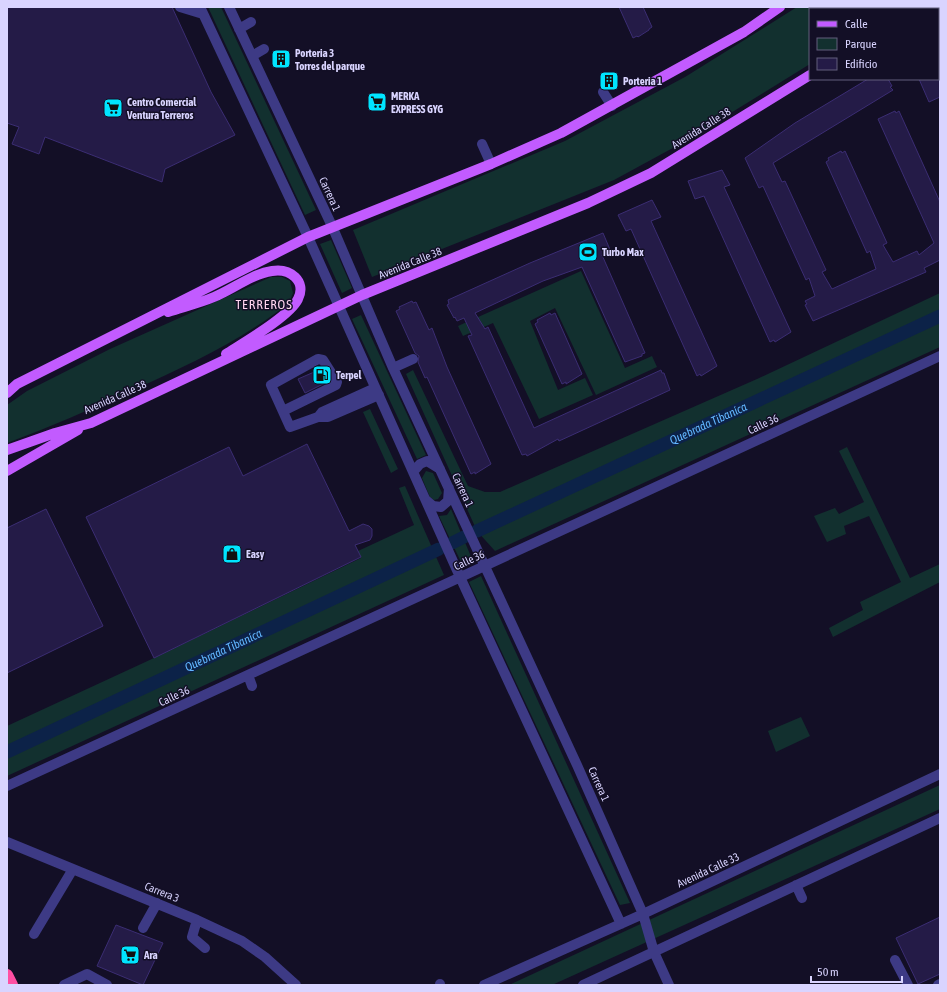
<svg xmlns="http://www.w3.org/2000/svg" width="947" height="992" font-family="'Asap Condensed',sans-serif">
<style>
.green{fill:#12302f}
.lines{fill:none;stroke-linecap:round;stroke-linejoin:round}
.canal{stroke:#0c2248;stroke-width:13}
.building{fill:#241b47;stroke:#3b2d73}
.minor{stroke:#3d3a85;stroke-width:10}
.major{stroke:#c25bff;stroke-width:10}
.highway{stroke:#ff4fa3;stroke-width:12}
.labels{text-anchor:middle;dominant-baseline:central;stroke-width:3;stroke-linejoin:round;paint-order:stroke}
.poi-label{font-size:11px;font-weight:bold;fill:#d9d4ff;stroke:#130f26;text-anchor:start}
.street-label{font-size:11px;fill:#d9d4ff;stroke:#130f26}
.water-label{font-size:12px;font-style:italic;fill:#62b6ff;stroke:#130f26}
.quarter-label{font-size:13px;letter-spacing:1px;fill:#ffd6f0;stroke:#130f26}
</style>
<rect width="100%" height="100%" fill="#130f26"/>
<path class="green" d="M208,7H221L316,210L305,215Z
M797,7H902L899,9H810V64L682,143L614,180L372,277L353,230L565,141L685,77Z
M331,240L352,288L342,293L320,244Z
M581,271L625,368L652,356L657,367L596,395L555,308L530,321L558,390L585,378L593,395L539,419L493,323L463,336L458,326Z
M271,277H282L290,281L293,293L289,303C242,340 187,366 133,390C91,409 50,427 7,443V405L27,391L110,349Z
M940,293V347L495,551L477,531L406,374L413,370L468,486L485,492H500L757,379Z
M361,315L426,455L417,459L352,319Z
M370,409L398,469L391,473L363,412Z
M847,447L910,578L940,564V582L833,637L829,628L863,610L860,602L901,582L869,516L844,526L846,534L827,542L814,516L835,508L839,514L864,502L839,451Z
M426,471L433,473L442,493L438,499L434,500L430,497L422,478Z
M405,486L444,575L7,776V726L154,658L361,558L358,551L414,525L399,488Z
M451,509L472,559L462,564L439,516L447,515Z
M481,576L630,903L620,905L469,582Z
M801,717L810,736L776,752L768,731Z
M940,785V809L552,985H509Z"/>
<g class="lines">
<g class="canal">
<path id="s1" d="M477,531L940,316"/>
<path d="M452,543L464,537"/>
<path id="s2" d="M7,752L439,549"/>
</g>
</g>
<path class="building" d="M7,7H172L211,92L235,135L165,169L162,182L45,137L39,154L12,144L19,127L7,123Z
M619,7H643L652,27L649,29V30L638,37L637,36L633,38Z
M284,51L289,61L278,66L274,57Z
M868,79H888L892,86L890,87L893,90L773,163L782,182L785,181L826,270L822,272L832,289L876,269L870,251L867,253L826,162L829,160L828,158L841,151L842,153L845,151L887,243L883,245L893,262L917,251L919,255L934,243L878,119L895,111L896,113L899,111L940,202V260L924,268L926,272L813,321L805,305L807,304L805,301L815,296L809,278L806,280L763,186L759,188L745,158L795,123Z
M919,79H940V97L929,102Z
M380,96L383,105L374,110L370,99Z
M722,170L730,185L724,187L791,332L775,342L774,340L770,342L704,196L695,199L688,181Z
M652,200L661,217L651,221L717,366L701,376L700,374L697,376L631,229L626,231L618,215Z
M603,233L611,252L602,255L645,353L642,354V356L625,362L582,267L543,281L475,313L485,329L488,327L534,428L661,370L662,373H664L670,390L559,441L558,439L527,456L526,454L522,455L468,336L472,335L464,318L457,321L455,317L454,318L447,305L449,304L448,300L530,263Z
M412,301L413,303L416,302L429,330L432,328L447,367L491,464L475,474V472L471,474L427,377L425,378L418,362L419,356L415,353L396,311L400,309L399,307Z
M550,313L551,315L555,313L582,374L566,384V382L562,384L535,324L538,322L537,320Z
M321,369L329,381L305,393L298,379Z
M307,444L349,531L363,524L369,526L372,529V536L370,540L355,545L361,557L154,658L86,517L229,447L243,476Z
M46,509L103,626L7,673V528Z
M940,917V974L918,984L896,938Z
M116,925L163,943L143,985L97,966Z"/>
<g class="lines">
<path class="minor" d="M180,7L203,14
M200,7L308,237L460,577L621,924
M229,7L332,226L393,368L577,765L643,914L654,952L669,985
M239,29L251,22
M252,56L264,49
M603,92L612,106
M482,144L491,164
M393,368L413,359
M283,411L336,385L337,382L323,360L318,359L271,385L290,427L318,417H328L379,395
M318,417L322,412L375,388
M413,472L420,464L427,461L440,469
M426,500L433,506L441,507L448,501L449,488
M248,675L252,686
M7,786L940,356
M7,842L197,920L242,941L265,957L296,985
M796,885L802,898
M197,920L192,937L205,948
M143,928L157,903
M34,934L73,869
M895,960L908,985
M440,984V985
M64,985L87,974L107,985
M484,985L643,914L940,774
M583,985L940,818
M938,985L940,984"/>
<path class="major" d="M912,9L914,7
M168,312C183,307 200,303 214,297C233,289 252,274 272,271C290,268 307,281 298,299C290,316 243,343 226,354
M7,393L17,384L308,237L491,164L561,133L744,32L780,7
M7,450L55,433L91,423L362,295L588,203L651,173L810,75
M7,471L78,430"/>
<path class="highway" d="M7,975L12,985"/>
</g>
<defs>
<g id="building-square" transform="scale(1)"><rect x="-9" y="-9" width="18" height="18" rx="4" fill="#00e5ff" stroke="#130f26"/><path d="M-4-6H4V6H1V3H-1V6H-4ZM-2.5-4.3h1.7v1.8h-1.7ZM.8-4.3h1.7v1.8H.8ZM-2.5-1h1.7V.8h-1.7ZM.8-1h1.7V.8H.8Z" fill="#111"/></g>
<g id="supermarket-square" transform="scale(1)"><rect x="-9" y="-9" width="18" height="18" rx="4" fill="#00e5ff" stroke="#130f26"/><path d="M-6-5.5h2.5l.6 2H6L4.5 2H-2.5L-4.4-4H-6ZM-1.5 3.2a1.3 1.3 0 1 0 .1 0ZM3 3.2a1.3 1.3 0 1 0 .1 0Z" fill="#111"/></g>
<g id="stadium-square" transform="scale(1)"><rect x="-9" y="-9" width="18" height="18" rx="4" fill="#00e5ff" stroke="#130f26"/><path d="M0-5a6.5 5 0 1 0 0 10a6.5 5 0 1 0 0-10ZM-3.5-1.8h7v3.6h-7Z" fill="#111"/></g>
<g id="fuel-square" transform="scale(1)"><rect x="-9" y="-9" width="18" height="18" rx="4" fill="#00e5ff" stroke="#130f26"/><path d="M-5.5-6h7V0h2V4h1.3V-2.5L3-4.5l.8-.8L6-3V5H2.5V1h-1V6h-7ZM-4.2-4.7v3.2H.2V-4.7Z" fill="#111"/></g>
<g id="shop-square" transform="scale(1)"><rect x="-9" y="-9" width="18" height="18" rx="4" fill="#00e5ff" stroke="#130f26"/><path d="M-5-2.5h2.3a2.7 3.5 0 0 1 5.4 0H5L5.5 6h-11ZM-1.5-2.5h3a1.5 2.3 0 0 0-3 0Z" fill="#111"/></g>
</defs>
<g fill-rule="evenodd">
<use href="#building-square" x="281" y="59"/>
<use href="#building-square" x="609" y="81"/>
<use href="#supermarket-square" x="377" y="102"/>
<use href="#supermarket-square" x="113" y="108"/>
<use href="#stadium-square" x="588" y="252"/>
<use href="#fuel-square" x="322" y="375"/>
<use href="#shop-square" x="232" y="554"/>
<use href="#supermarket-square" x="130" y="955"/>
</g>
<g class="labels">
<g class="poi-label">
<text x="295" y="53">Porteria 3<tspan x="295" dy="13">Torres del parque</tspan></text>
<text x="623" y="81">Porteria 1</text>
<text x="391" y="96">MERKA<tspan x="391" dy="13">EXPRESS GYG</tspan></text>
<text x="127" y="102">Centro Comercial<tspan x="127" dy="13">Ventura Terreros</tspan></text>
<text x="602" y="252">Turbo Max</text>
<text x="336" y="375">Terpel</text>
<text x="246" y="554">Easy</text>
<text x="144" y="955">Ara</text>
</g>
<g class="street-label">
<text transform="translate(701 128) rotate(-32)">Avenida Calle 38</text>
<text transform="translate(330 194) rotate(65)">Carrera 1</text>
<text transform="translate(410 263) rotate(-22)">Avenida Calle 38</text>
<text transform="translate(115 397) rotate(-24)">Avenida Calle 38</text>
<text transform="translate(763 424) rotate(-25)">Calle 36</text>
<text transform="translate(463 490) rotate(65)">Carrera 1</text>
<text transform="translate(469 560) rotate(-25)">Calle 36</text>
<text transform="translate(174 696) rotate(-25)">Calle 36</text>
<text transform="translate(599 784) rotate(66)">Carrera 1</text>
<text transform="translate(708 870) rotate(-25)">Avenida Calle 33</text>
<text transform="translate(162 892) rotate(22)">Carrera 3</text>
</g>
<g class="water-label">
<text stroke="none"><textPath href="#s1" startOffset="255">Quebrada Tibaníca</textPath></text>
<text stroke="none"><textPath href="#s2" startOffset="239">Quebrada Tibaníca</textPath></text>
</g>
<g class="quarter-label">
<text x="264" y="304">TERREROS</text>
</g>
</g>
<rect width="947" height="992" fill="none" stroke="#d9d4ff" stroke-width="16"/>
<rect x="809" y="8" width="130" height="72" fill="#130f26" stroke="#625e7d"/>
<rect x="817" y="21" width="20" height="6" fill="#c25bff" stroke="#625e7d"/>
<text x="845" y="28" font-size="12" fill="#d9d4ff">Calle</text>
<rect x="817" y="38" width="20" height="12" fill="#12302f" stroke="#625e7d"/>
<text x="845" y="48" font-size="12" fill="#d9d4ff">Parque</text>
<rect x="817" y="58" width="20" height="12" fill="#241b47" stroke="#625e7d"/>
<text x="845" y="68" font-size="12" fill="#d9d4ff">Edificio</text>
<path d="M811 976v6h91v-6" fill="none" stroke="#d9d4ff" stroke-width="2"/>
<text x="817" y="976" font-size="12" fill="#d9d4ff" stroke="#130f26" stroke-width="3" paint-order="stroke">50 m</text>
</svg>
